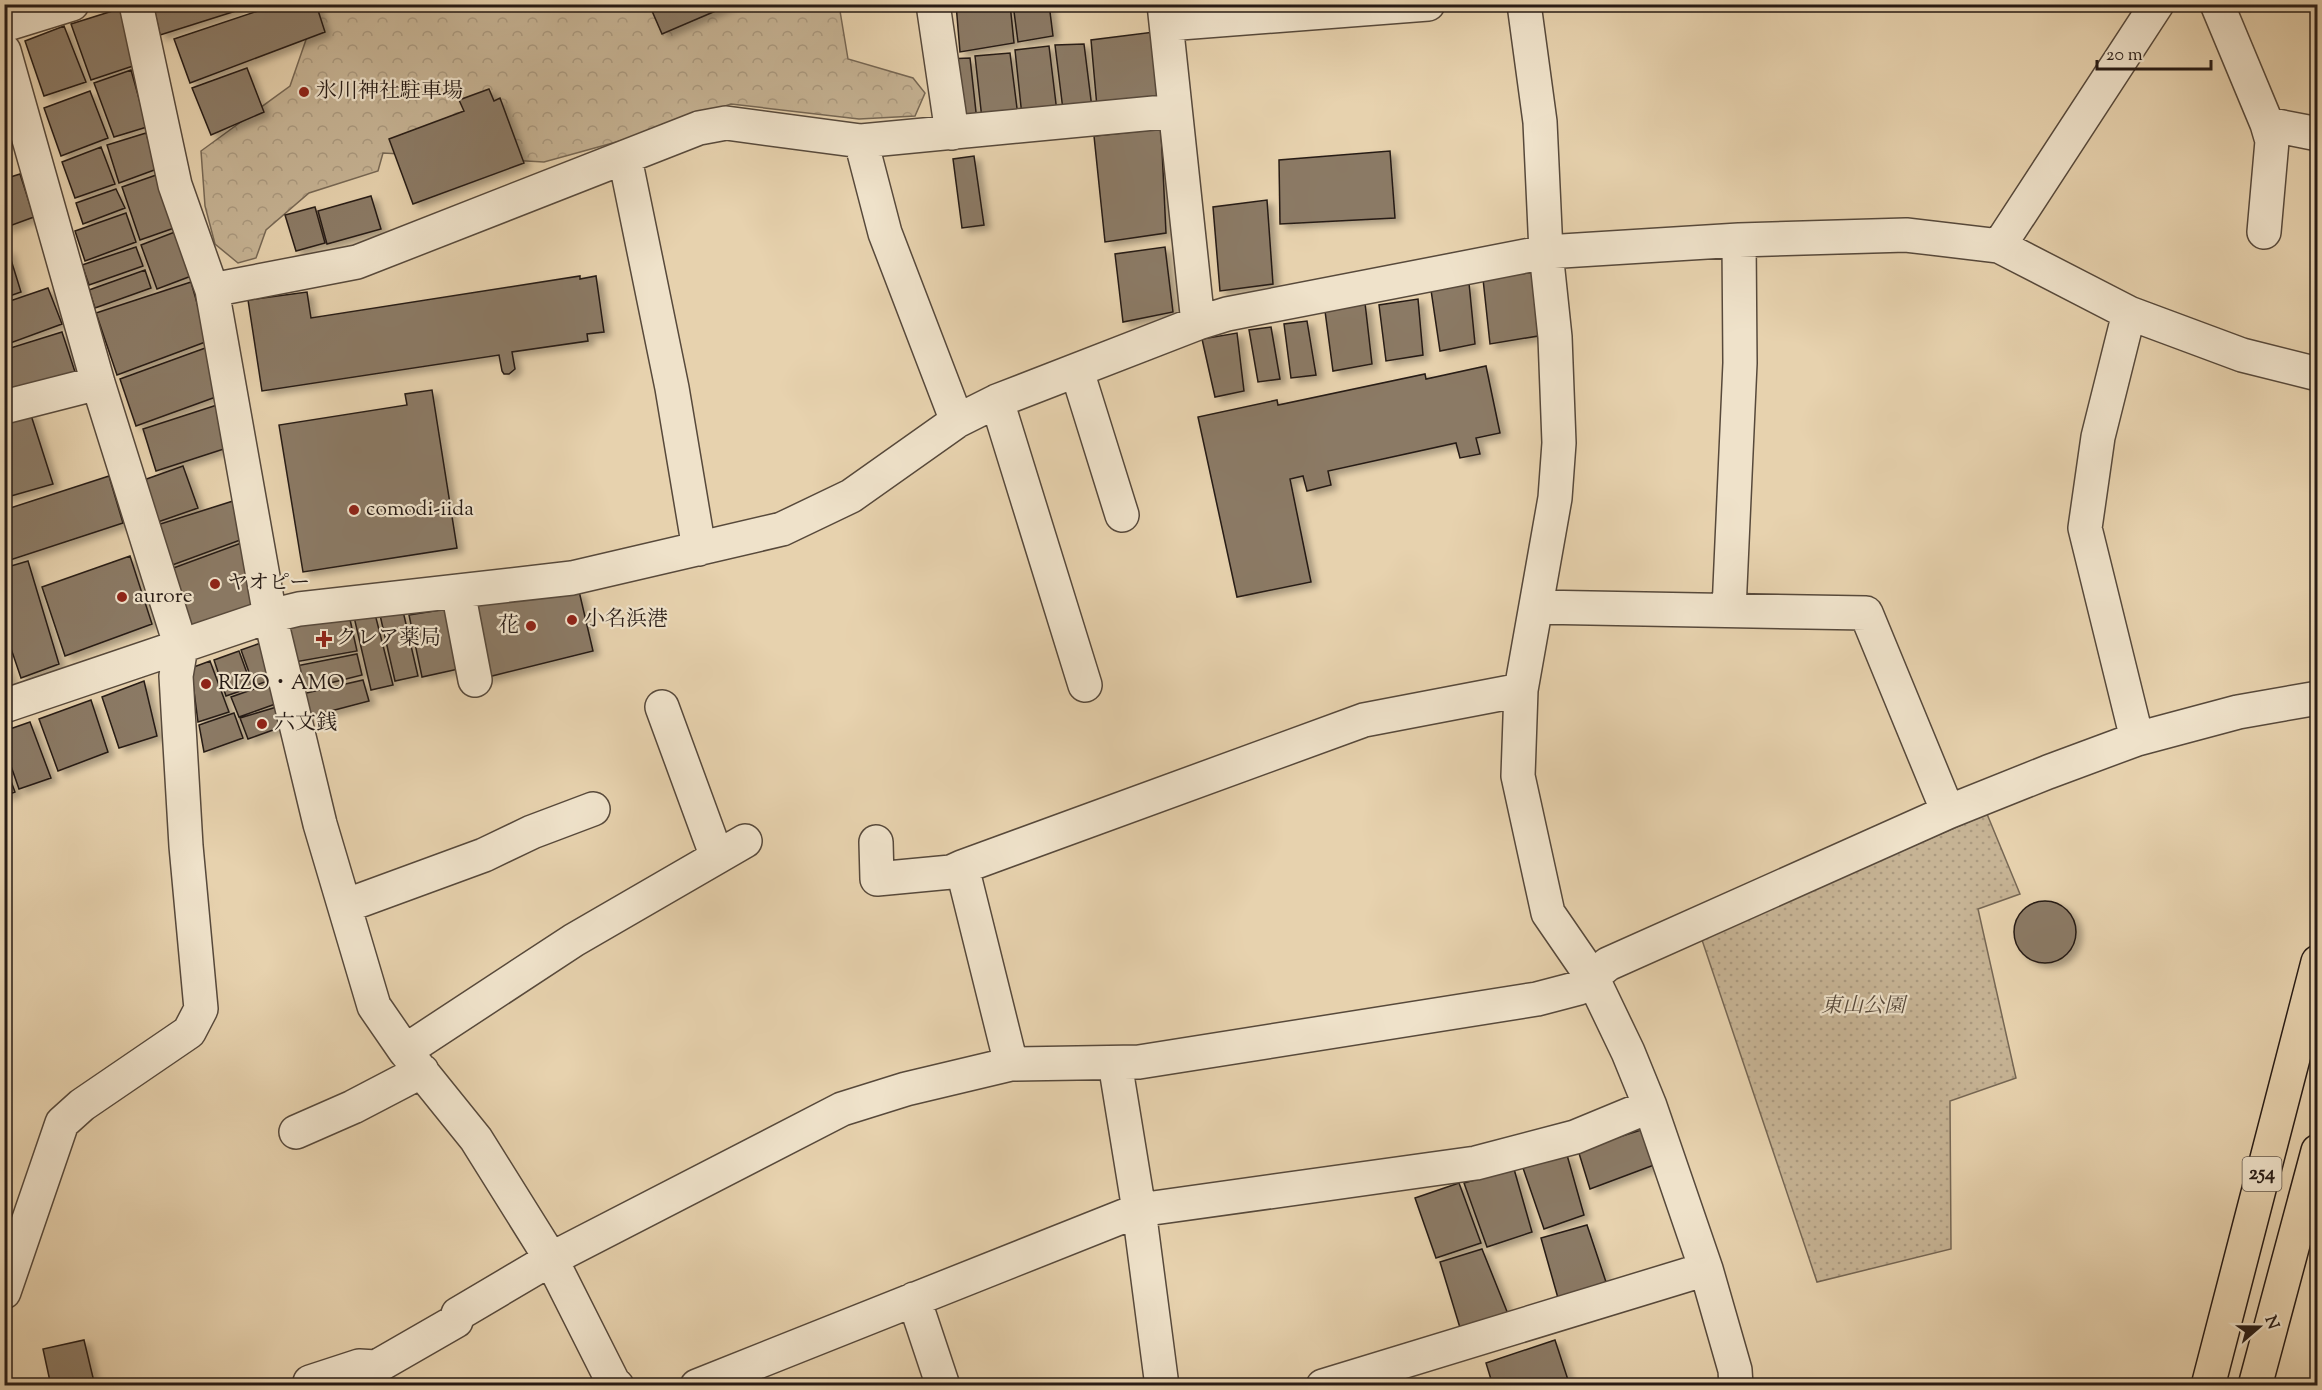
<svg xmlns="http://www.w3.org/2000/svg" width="2322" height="1390" font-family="'Sorts Mill Goudy','Noto Serif JP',serif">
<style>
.green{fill:url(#green-dots);stroke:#766754;stroke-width:1.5}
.forest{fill:url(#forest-crowns);stroke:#766754;stroke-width:1.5}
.building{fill:#8b7a65;stroke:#271b15;stroke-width:1.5;filter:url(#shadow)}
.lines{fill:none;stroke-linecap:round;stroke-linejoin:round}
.minor-casing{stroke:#57493b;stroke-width:36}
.highway-casing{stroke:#271b15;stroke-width:36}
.minor{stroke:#efe2ca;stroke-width:33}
.highway{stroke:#e7d2ae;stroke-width:33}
.poi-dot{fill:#8f2418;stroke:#efe2ca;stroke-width:2}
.labels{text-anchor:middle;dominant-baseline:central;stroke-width:4.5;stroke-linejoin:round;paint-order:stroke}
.shield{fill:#efe2ca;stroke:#63574b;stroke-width:1.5}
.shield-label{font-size:20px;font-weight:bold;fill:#271b15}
.poi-label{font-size:21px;fill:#271b15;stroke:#efe2ca;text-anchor:start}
.park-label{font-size:21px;font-style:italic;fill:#57493b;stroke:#efe2ca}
</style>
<defs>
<pattern id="green-dots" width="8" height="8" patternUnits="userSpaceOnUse" patternTransform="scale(1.5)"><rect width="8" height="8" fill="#c6b394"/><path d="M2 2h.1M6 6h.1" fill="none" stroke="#aa997f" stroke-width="1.8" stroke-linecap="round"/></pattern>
<pattern id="forest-crowns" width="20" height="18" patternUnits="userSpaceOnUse" patternTransform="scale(1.5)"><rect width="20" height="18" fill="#c6b394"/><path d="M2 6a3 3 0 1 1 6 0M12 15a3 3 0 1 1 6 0" fill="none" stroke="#aa997f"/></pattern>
<filter id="shadow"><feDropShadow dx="6" dy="4" stdDeviation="3" flood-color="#0004"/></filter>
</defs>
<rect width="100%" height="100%" fill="#e7d2ae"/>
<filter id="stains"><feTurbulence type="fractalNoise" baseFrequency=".00333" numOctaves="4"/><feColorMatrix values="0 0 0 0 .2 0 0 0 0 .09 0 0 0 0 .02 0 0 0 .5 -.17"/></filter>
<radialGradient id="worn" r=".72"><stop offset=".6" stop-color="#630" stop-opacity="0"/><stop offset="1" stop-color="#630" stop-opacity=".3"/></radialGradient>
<path class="green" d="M1987,814L2020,894L1978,909L2016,1078L1950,1101L1951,1249L1817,1282L1701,937Z"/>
<path class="forest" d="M318,5H839L848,59L913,78L925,93L915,116L859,119L731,104L620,141L544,162L383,153L378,171L309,193L266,230L256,258L238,263L215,244L205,206L201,151L290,86Z"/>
<path class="building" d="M153,4H237L239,10L160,35Z
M279,4H316L325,32L190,83L174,39Z
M649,4H732L662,34Z
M956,4H1010L1014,43L960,52Z
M1013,4H1049L1053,36L1018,42Z
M122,8L139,64L91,80L71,24Z
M64,26L86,82L44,96L25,41Z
M1154,32L1163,101L1097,107L1091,40Z
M1084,44L1092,108L1063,110L1055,45Z
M1049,46L1057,112L1022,116L1015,50Z
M1010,53L1018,116L982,119L975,56Z
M970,58L977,121L955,124L946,59Z
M247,68L264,112L211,135L192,88Z
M131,70L147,127L114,137L94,83Z
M489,89L494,101L500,98L524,163L413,204L389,139L464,111L459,100Z
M90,91L108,138L61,156L44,108Z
M1161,129L1166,233L1105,242L1094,136Z
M146,133L157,169L119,183L107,145Z
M101,147L115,184L75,198L62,162Z
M1390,151L1395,218L1280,224L1279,160Z
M974,156L984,225L962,228L953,159Z
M20,174L34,217L4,228V179Z
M159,174L177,227L140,240L122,187Z
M116,189L125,208L83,224L76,203Z
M371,196L381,229L327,244L318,211Z
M1267,200L1273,284L1220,291L1213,207Z
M315,207L325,243L296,251L285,215Z
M126,213L136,242L85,261L75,231Z
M180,230L194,275L157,289L141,245Z
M136,247L143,266L89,285L82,265Z
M1165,247L1173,312L1123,322L1115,254Z
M8,250L21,292L4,298V251Z
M145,270L151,288L95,308L89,290Z
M1535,272L1538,336L1490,344L1483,279Z
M580,276V279L596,276L604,332L587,334L588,341L512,352L515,369L509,374H504L502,371L499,355L262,391L248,300L307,292L311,318Z
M191,282L208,341L117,375L96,313Z
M1469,283L1475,344L1440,351L1431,290Z
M48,288L62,324L5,345L4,303Z
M1418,299L1423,355L1386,361L1379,305Z
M1365,303L1372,364L1333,371L1325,311Z
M1307,321L1316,375L1291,378L1284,324Z
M1271,327L1280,379L1258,382L1249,330Z
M62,332L76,375L14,395L4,366V350Z
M1237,333L1244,391L1215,397L1202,339Z
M208,347L224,394L136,426L120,379Z
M1486,366L1500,433L1476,438L1480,454L1460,458L1456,443L1328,471L1331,485L1307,491L1303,476L1290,479L1311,582L1237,597L1198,417L1277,400L1278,405L1425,374L1426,379Z
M432,390L457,548L303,572L279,425L407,405L405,394Z
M220,404L233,446L156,471L143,429Z
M30,412L53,484L4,498V421Z
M183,466L198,508L155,523L141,481Z
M109,476L123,523L4,562V510Z
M233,501L243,539L167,567L154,526Z
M244,542L259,604L190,629L168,570Z
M130,556L152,624L65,656L42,587Z
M28,561L59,664L21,678L4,628V568Z
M579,591L593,651L484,678L473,605Z
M446,609L463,668L422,677L409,615Z
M403,611L418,676L395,681L380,615Z
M375,614L393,685L371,690L354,617Z
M349,615L357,651L295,662L285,621Z
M269,640L281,676L254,686L241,650Z
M239,651L252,687L226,696L214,660Z
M357,654L362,675L302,690L296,666Z
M4,659L11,681L4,683Z
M210,661L229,712L198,722L191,668Z
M363,680L369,701L308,717L302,694Z
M144,681L157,736L119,748L102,697Z
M274,682L281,702L239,717L231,697Z
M91,700L108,752L58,771L39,719Z
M280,706L287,725L248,739L240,718Z
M234,713L243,738L204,752L199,725Z
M30,722L51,778L19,789L4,746V731Z
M4,762L15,792L4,796Z
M2014 932a31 31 0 1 1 62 0a31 31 0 1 1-62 0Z
M1641,1130L1654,1165L1590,1189L1578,1150Z
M1567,1155L1584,1215L1544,1229L1523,1168Z
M1514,1169L1532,1232L1487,1247L1464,1183Z
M1459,1183L1481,1243L1436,1258L1415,1198Z
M1587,1225L1606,1282L1558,1298L1541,1238Z
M1482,1249L1508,1314L1461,1331L1440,1262Z
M84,1340L95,1386H51L43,1349Z
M1555,1340L1570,1386H1493L1486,1363Z"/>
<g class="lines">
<g class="minor-casing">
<path id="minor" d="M136,4L175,185L212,290L270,616L320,824L374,1006L405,1051L476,1139L551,1259L613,1382L617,1386
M933,4L952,133
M1164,4L1198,323
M1524,4L1540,122L1546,252L1555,337L1559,443L1555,498L1521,690L1518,776L1548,913L1592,977L1628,1052L1650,1106L1706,1269L1735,1370L1736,1386
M2217,4L2267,124L2272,141L2264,232
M1167,24L1428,4
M4,25L72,4
M4,51L98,383L181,647L176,676L186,846L201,1009L189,1032L82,1105L62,1123L4,1292
M2267,124L2318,134
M861,141L885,233L957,421
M625,158L672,388L699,549
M1999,246L2157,4
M212,290L357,262L699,128L726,123L861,141L1175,111
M2129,313L2098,437L2085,528L2137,739
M1077,371L1122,515
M997,401L1085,685
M4,407L98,383
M458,591L475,680
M1536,607L1866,613L1948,812
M1729,610L1740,363L1739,240
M4,706L270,616L299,609L572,578L782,529L851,496L957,421L997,401L1198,323L1227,314L1546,252L1739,240L1906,235L1999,246L2129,313L2242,355L2318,374
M662,707L717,857
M876,842L877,879L951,872L962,867
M345,906L484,855L532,832L593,809
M405,1051L574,940L745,841
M1115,1063L1139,1210L1162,1386
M1011,1064L962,867L1364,720L1521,690
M296,1132L353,1107L422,1071
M914,1299L943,1386
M310,1382L359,1366L376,1367L456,1321L458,1314L551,1259L842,1109L906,1089L1011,1064L1139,1062L1537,999L1579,988L1608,964L1948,812L2048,772L2137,739L2238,712L2318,698
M697,1386L1139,1210L1476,1163L1575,1137L1650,1106
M1323,1386L1706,1269"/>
</g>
<g class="highway-casing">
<path id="highway" d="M2208,1386L2318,962
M2255,1386L2318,1151"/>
</g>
<use href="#minor" class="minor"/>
<use href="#highway" class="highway"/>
</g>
<g class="poi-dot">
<circle cx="304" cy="92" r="6"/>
<circle cx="354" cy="510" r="6"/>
<circle cx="215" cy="584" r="6"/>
<circle cx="122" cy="597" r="6"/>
<circle cx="572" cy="620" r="6"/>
<circle cx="531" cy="626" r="6"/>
<path d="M321 630h6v6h6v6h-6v6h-6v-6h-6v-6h6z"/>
<circle cx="206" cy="684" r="6"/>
<circle cx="262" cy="724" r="6"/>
</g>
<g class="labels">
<rect class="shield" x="2242.5" y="1157" width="39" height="34" rx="4.5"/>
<g class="shield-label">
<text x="2262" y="1174">254</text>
</g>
<g class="poi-label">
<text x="316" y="92">氷川神社駐車場</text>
<text x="366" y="510">comodi-iida</text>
<text x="227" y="584">ヤオピー</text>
<text x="134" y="597">aurore</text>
<text x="584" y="620">小名浜港</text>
<text x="519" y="626" text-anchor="end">花</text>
<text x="336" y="639">クレア薬局</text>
<text x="218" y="684">RIZO・AMO</text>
<text x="274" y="724">六文銭</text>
</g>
<g class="park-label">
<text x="1863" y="1007">東山公園</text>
</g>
</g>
<rect width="2322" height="1390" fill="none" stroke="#e7d2ae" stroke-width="24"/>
<rect x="6" y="6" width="2310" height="1378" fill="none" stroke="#271b15" stroke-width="3"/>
<rect x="12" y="12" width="2298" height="1366" fill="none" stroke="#271b15" stroke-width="1.5"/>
<g transform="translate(2259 1327) rotate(70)" stroke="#efe2ca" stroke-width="4.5" paint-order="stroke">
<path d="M0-4.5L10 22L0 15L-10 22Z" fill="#271b15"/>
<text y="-9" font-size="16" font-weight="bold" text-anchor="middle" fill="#271b15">N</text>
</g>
<path d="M2097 60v9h114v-9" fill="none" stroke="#271b15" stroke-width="3"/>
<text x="2106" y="60" font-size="18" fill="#271b15" stroke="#efe2ca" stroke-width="4.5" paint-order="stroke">20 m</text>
<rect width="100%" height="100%" filter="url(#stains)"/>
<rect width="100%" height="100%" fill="url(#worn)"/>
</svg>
